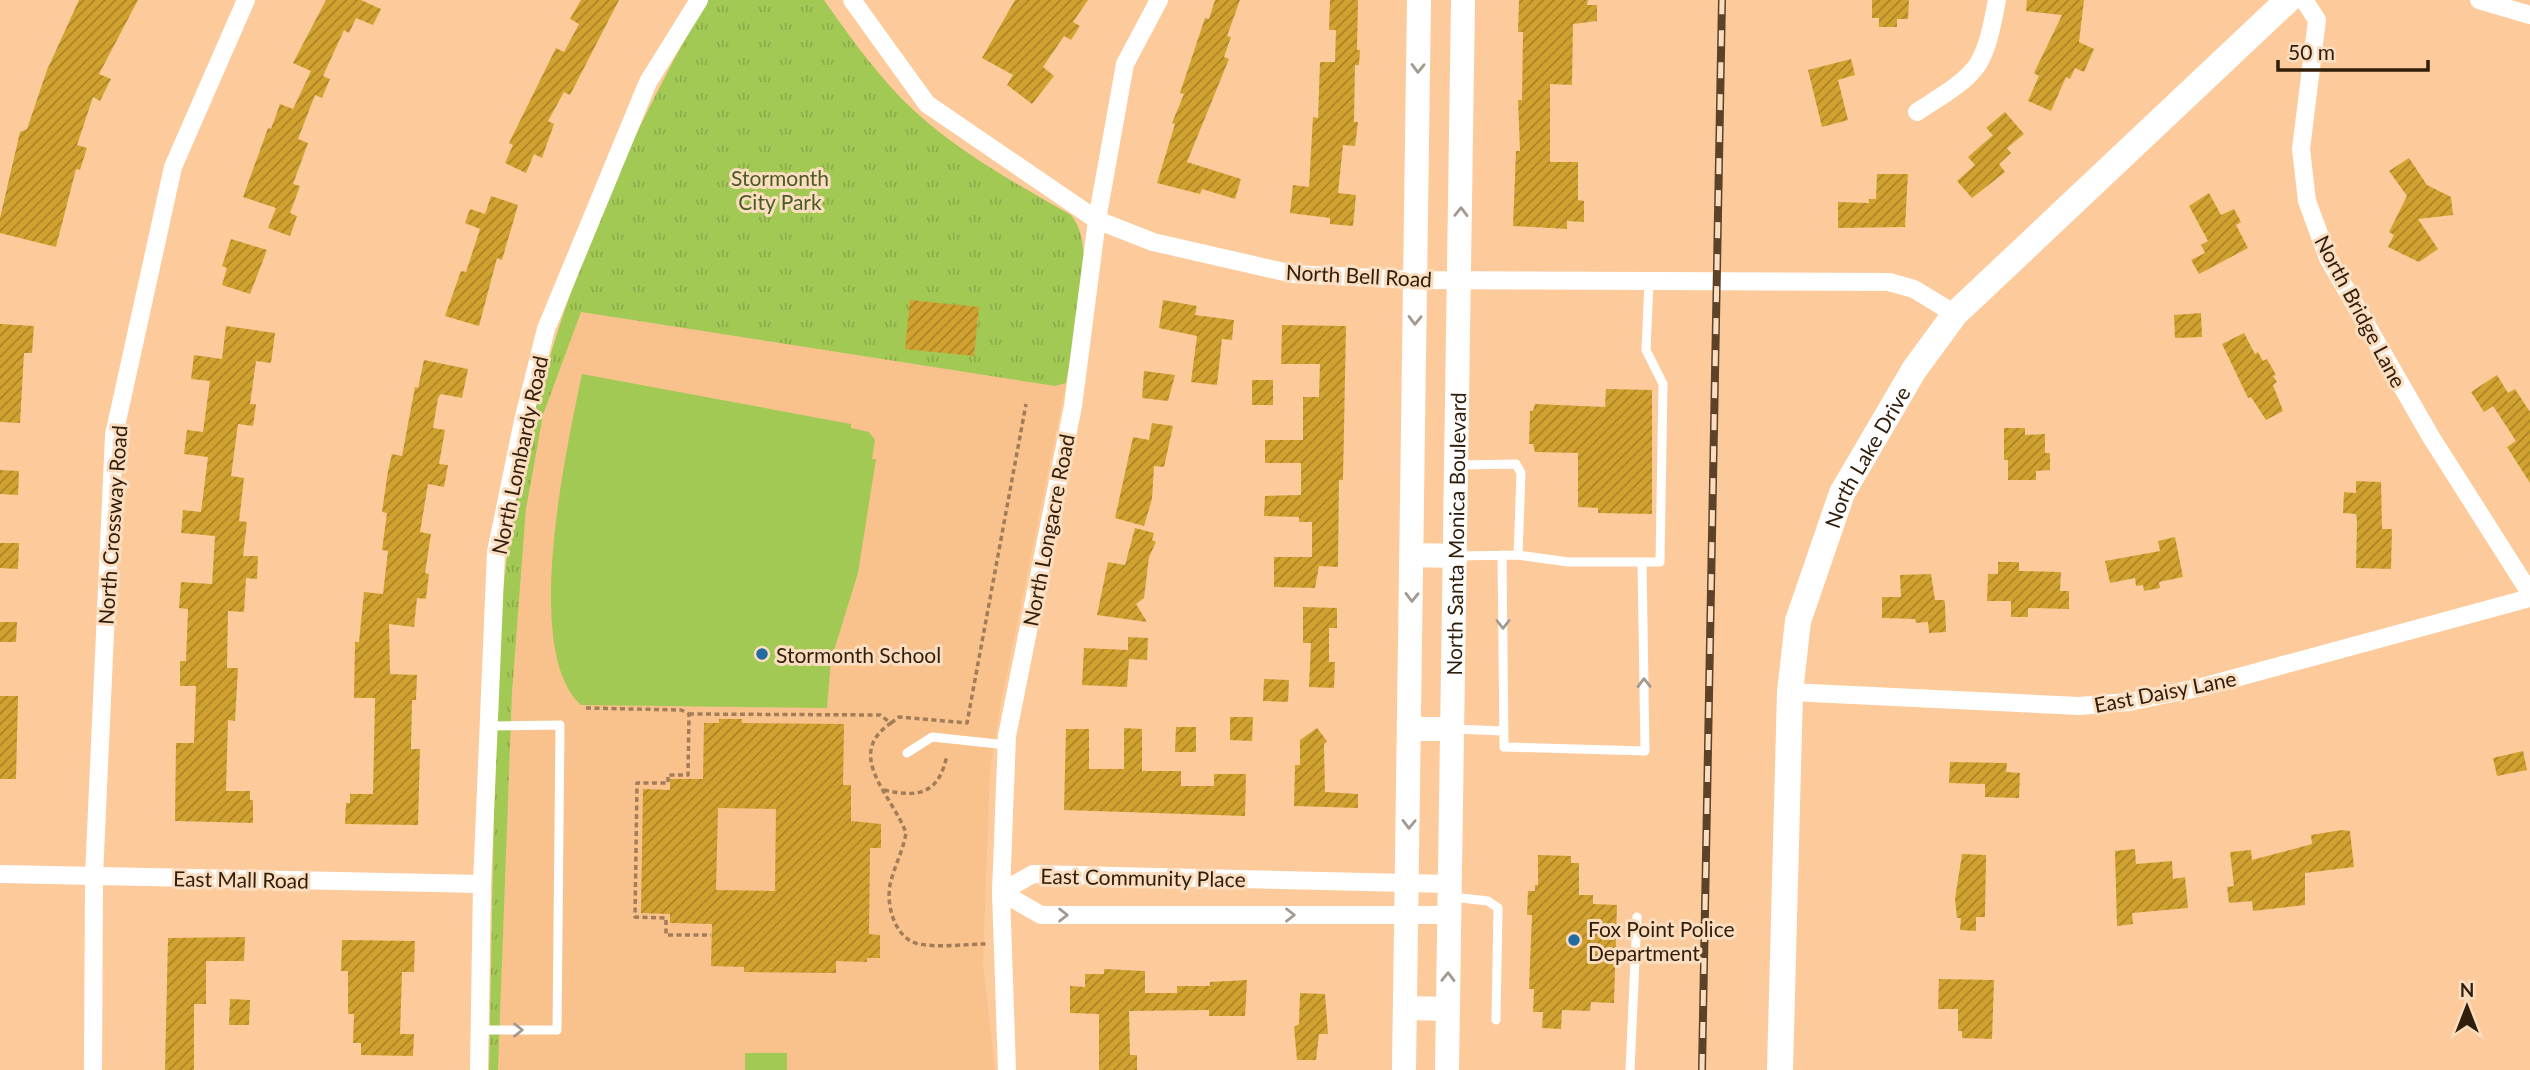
<svg xmlns="http://www.w3.org/2000/svg" width="2530" height="1070" font-family="Lato,sans-serif">
<style>
.built{fill:#f9c18b}
.grass{fill:url(#grass-tufts)}
.pitch{fill:#a3c955}
.building{fill:url(#building-hatch);fill-rule:evenodd}
.lines{fill:none;stroke-linecap:round;stroke-linejoin:round}
.path{stroke:#a17d5a;stroke-width:3.5;stroke-dasharray:5 3.5;stroke-linecap:butt}
.lane{stroke:#fff;stroke-width:9}
.street{stroke:#fff;stroke-width:18}
.secondary{stroke:#fff;stroke-width:24}
.primary{stroke:#fff;stroke-width:26}
.rail-casing{stroke:#5b4229;stroke-width:8}
.rail{stroke:#fbddc0;stroke-width:5;stroke-dasharray:16;stroke-linecap:butt}
.oneway{stroke:#a29991}
.poi-dot{fill:#246b9f;stroke:#fbddc0;stroke-width:2.5}
.labels{text-anchor:middle;dominant-baseline:central;stroke-width:6;stroke-linejoin:round;paint-order:stroke}
.park-label{font-size:21px;fill:#4a5b26;stroke:#fbddc0}
.street-label{font-size:21px;fill:#301d0a;stroke:#fbddc0}
.poi-label{font-size:21px;fill:#301d0a;stroke:#fbddc0;text-anchor:start}
</style>
<defs>
<pattern id="grass-tufts" width="24" height="20" patternUnits="userSpaceOnUse" patternTransform="scale(1.75)"><rect width="24" height="20" fill="#a3c955"/><path d="M3 7l-1-3M5 7V3M7 7l1-3M15 17l-1-3M17 17v-4M19 17l1-3" fill="none" stroke="#8dac49"/></pattern>
<pattern id="building-hatch" width="6" height="6" patternUnits="userSpaceOnUse" patternTransform="scale(1.75)"><rect width="6" height="6" fill="#d1a230"/><path d="M-1 1l2-2M0 6l6-6M5 7l2-2" fill="none" stroke="#aa8327"/></pattern>
</defs>
<rect width="100%" height="100%" fill="#fdcb9b"/>
<path class="built" d="M581,312L1055,386L1066,383L1001,702L990,771L983,963L995,1070H498L512,693L526,509L543,415Z"/>
<path class="grass" d="M707,0H824C852,40 883,83 919,115C965,156 1019,185 1071,215C1100,250 1073,340 1066,383L1055,386L581,312L543,415L526,509L512,693L498,1070H489C491,985 492,899 494,814C495,710 497,605 515,502C547,324 617,156 707,0Z"/>
<path class="pitch" d="M582,374L851,424V428L869,432L875,440L872,459H876L858,573L831,660L827,708L581,705C521,651 567,447 582,374Z
M745,1053H787V1070H745Z"/>
<path class="building" d="M79,0H138L99,74L111,79L100,101L93,97L77,145L87,148L80,170L76,169L56,247L0,233V218L20,132L27,129L47,70Z
M326,0H361L381,9L373,25L356,18L349,33L344,30L323,76L330,79L322,98L315,95L298,139L308,143L293,184L300,186L290,213L297,216L290,236L268,228L276,208L243,197L268,128L271,129L280,104L293,109L311,71L293,63Z
M581,0H619L570,95L564,92L548,121L554,124L542,158L534,154L526,173L505,163L513,145L509,143L556,48L564,52L579,24L570,19Z
M1015,0H1088L1073,22L1080,26L1071,40L1064,36L1043,67L1054,76L1032,104L1007,85L1013,75L982,58Z
M1215,0H1240L1227,36L1231,37L1224,57L1229,59L1187,162L1241,179L1235,199L1202,189L1200,194L1157,183L1175,124L1172,123L1184,94L1180,93L1205,18L1209,19Z
M1330,0H1358L1357,50H1360L1359,65H1355L1354,122H1358L1355,146L1343,145L1338,193L1356,195L1353,226L1330,224V218L1290,213L1293,185L1309,187L1313,117L1318,118L1320,62H1335L1336,30H1329Z
M1519,0H1588L1587,5H1597V21L1573,24L1572,85L1550,84V162H1578V200L1584,201V222L1567,221V229L1513,226L1516,151H1520L1518,100H1522L1523,32H1518Z
M1872,0H1909L1908,19H1897V27H1879V18H1872Z
M2027,0H2084L2079,42L2094,49L2084,72L2075,68L2070,79L2066,77L2051,111L2028,101L2039,76L2034,73L2062,15L2026,11Z
M1851,59L1855,75L1838,80L1848,120L1822,127L1808,70Z
M2005,112L2024,134L2007,148L2011,153L1999,164L2005,172L1972,198L1957,181L1975,165L1968,157L1993,135L1986,128Z
M2409,158L2427,185L2451,197L2453,215L2418,219L2438,249L2419,262L2388,247L2394,235L2389,232L2407,196L2389,171Z
M1877,174H1908L1905,227L1838,228V202L1869,203V199H1876Z
M2209,193L2221,215L2234,209L2241,222L2236,225L2248,248L2199,274L2191,260L2205,253L2201,245L2208,241L2189,206Z
M491,196L518,205L502,260L497,258L479,326L445,316L461,271L466,272L480,229L465,223L470,209L485,214Z
M231,239L267,250L250,294L222,285L227,268L222,266Z
M910,300L979,307L974,356L905,349Z
M1163,300L1197,306L1195,315L1234,320L1232,340L1222,339L1217,385L1191,382L1197,336L1159,328Z
M2201,313L2202,337L2175,338L2174,315Z
M0,324L34,326L32,353H24L20,423L0,422Z
M1282,325L1346,326L1343,480H1339L1338,567L1319,566L1315,588L1274,587V557H1312V522H1299V517L1264,516L1265,496L1301,495V463H1265V440H1303V397H1319L1320,364H1281Z
M226,326L275,333L271,363L256,361L250,404H256L253,426L238,424L231,476L244,478L239,521L247,522L243,556H258L257,579L246,578L244,612L228,611L227,668H238L235,721L228,720L226,791H250V800H253V823L175,821L176,743H194L196,686H180V661H186L188,609L179,608L181,582L212,584L215,536L181,533L183,510L201,512L208,457L184,454L187,430L203,432L210,381L191,379L194,355L222,359Z
M2244,333L2255,354L2258,352L2263,361L2267,359L2276,375L2273,376L2277,382L2273,385L2283,411L2266,420L2251,397L2248,398L2222,344Z
M424,360L468,369L462,398L441,394L438,398L433,428L445,430L439,464L448,465L444,487L428,484L420,532L431,534L425,573L429,574L426,599L417,598L414,627L389,624L390,674L417,675L416,700H412L411,749H420L418,825L345,824L346,803H350V794H373L375,698H354L355,642H359L364,592L383,594L388,551L382,550L387,513L382,512L388,471L392,454L402,456L415,387L418,388Z
M1144,371L1175,375L1168,401L1142,398Z
M2497,375L2508,393L2515,389L2530,412V483L2507,447L2516,441L2493,406L2484,412L2471,392Z
M1252,380H1273V405H1252Z
M1606,389L1652,390V514L1598,513V508L1578,507V453L1535,452L1533,444H1529L1530,411H1533L1535,404L1605,407Z
M1152,423L1173,426L1164,467L1154,466L1152,499L1144,526L1115,518L1133,437L1149,440Z
M2004,428H2025V435L2045,434V453H2050V470L2036,471V480H2008V460H2004Z
M0,470L19,471L18,495L0,494Z
M2356,481L2381,482L2382,529H2392L2391,569L2356,568L2357,521L2356,514L2343,513L2344,492L2356,493Z
M1135,528L1154,533L1152,540L1156,542L1149,557L1144,598L1136,604L1147,622L1097,615L1108,562L1125,565Z
M2175,537L2183,577L2159,582L2160,588L2144,591L2143,585L2136,586L2135,578L2110,583L2105,561L2160,551L2158,541Z
M0,543H19L18,569L0,568Z
M1998,562H2019V571L2061,572L2060,591H2069V609L2028,608V617H2011V601H1987L1988,574H1998Z
M1931,574L1935,600H1944L1945,603L1946,632L1929,633L1928,622L1916,623L1915,619L1882,618V597H1901L1900,575Z
M1303,607L1337,608V628H1329V662H1335L1334,688L1309,687L1311,643H1303Z
M0,622H17L16,642H0Z
M1128,637L1148,638L1147,660L1129,659L1127,687L1082,685L1084,648L1128,650Z
M1264,679L1289,680L1288,702L1263,701Z
M0,696H18L16,779H0Z
M1230,717H1253L1252,741L1230,740Z
M719,719H742V723L844,724L843,785H851V821L881,824V848H870L869,934L880,935V958H867V962L836,961V973L744,972V967L711,966L712,924L670,923V914L641,913L643,789L670,790V779H703L704,723H719ZM718,808L776,809L775,891L716,890Z
M1176,727H1196V752H1175Z
M1124,728L1142,729V771H1181V786H1214V774H1246L1245,816L1064,810L1066,729H1089V769H1124Z
M1317,728L1327,741L1324,744L1325,792L1358,794V808L1294,806L1295,765H1300V740Z
M2523,751L2527,770L2497,776L2493,758Z
M1950,762L2007,763L2006,772L2020,773L2019,798L1985,797V784L1949,783Z
M2342,830L2350,831L2354,867L2305,873V905L2253,911L2252,901L2229,903L2227,887L2234,886L2230,852L2251,850L2252,860L2312,844L2311,835Z
M2135,849L2136,864L2172,861L2173,879L2185,877L2188,908L2132,913L2133,924L2117,926L2115,851Z
M1962,854L1986,855L1985,917H1976V931L1960,930L1961,918H1957L1955,899Z
M1538,855L1571,856V863H1579V895H1593V904L1617,905L1614,1003L1591,1002L1590,1011L1562,1010L1561,1029L1542,1028L1543,1012H1533L1534,989H1529L1532,915H1527L1528,891H1535V885H1538Z
M245,937L244,961H206V1004H194V1070H165L168,938Z
M342,940L415,941L414,972H402L400,1034H414L413,1056L361,1055V1043H353L354,1014H348V971H341Z
M1104,969L1145,971V993H1177V986H1210V982L1247,980L1245,1016H1209V1010L1129,1011L1130,1055H1137V1070H1099V1014L1070,1013V986L1085,987V974H1104Z
M1939,979L1994,980L1992,1039L1962,1038V1031H1958V1009H1938Z
M1300,993L1325,994L1328,1034H1319L1316,1060H1297L1294,1027L1299,1024Z
M230,999L250,1000L249,1025H229Z"/>
<g class="lines">
<path class="path" d="M586,708L681,710L689,714L688,775H668V783H637L635,917L666,918V935H711
M689,714L880,715L891,723C843,755 893,796 906,833C903,851 894,867 890,885C886,906 895,939 919,944C940,948 965,944 986,944
M891,723L899,717L967,723L1026,404
M884,790C919,798 939,794 947,755"/>
<path class="lane" d="M1502,555L1504,747L1645,751L1642,562
M1518,555L1568,562H1660L1663,384L1646,350L1649,282
M1457,556L1518,555L1521,473L1516,464L1459,465
M1454,729L1503,731
M907,753L932,737L1007,745
M1452,897L1488,901L1498,908L1496,1020
M478,1030H557L560,725L489,726
M1630,1070L1637,917"/>
<path class="street" d="M852,0L927,104L1097,220L1153,242L1293,274L1416,280L1889,282L1914,289L1955,314
M2304,0L2317,20L2301,149L2307,201L2328,258L2431,437L2530,593
M2479,0L2530,15
M1917,112C1936,99 1965,84 1978,64C1989,46 1993,20 1997,0
M1790,692L2079,706L2129,702L2202,687L2530,598
M0,874L482,884
M1001,892L1041,915H1450
M1001,892L1033,874L1450,884
M93,1070L94,876L114,435L173,167L246,0
M479,1070L482,884L496,552L523,421L546,329L648,82L699,0
M1007,1070L1001,892L1007,736L1073,406L1097,220L1125,64L1159,0"/>
<g class="secondary">
<path d="M1412,555L1456,556"/>
<path d="M1410,729H1453"/>
<path d="M1405,1008L1448,1009"/>
<path d="M1404,1070L1419,0"/>
<path id="s1" d="M1447,1070L1463,0"/>
</g>
<path class="primary" id="s2" d="M1780,1070L1790,692L1798,621L1842,493L1914,370L1955,314L2288,0"/>
<g class="rail-casing">
<path id="rail" d="M1702,1070L1722,0"/>
</g>
<use href="#rail" class="rail"/>
</g>
<defs><path id="oneway-chevron" d="M-2-3.5L2.5 0L-2 3.5" fill="none" stroke-width="1.6" stroke-linecap="round" stroke-linejoin="round" transform="scale(1.75)"/></defs>
<g class="oneway">
<use href="#oneway-chevron" transform="translate(1418 68) rotate(91)"/>
<use href="#oneway-chevron" transform="translate(1461 212) rotate(-89)"/>
<use href="#oneway-chevron" transform="translate(1415 320) rotate(91)"/>
<use href="#oneway-chevron" transform="translate(1412 597) rotate(91)"/>
<use href="#oneway-chevron" transform="translate(1503 624) rotate(90)"/>
<use href="#oneway-chevron" transform="translate(1644 683) rotate(-91)"/>
<use href="#oneway-chevron" transform="translate(1409 824) rotate(91)"/>
<use href="#oneway-chevron" transform="translate(1063 915)"/>
<use href="#oneway-chevron" transform="translate(1290 915)"/>
<use href="#oneway-chevron" transform="translate(1448 977) rotate(-89)"/>
<use href="#oneway-chevron" transform="translate(518 1030)"/>
</g>
<g class="poi-dot">
<circle cx="762" cy="654" r="7"/>
<circle cx="1574" cy="940" r="7"/>
</g>
<g class="labels">
<g class="park-label">
<text x="780" y="177">Stormonth<tspan x="780" dy="24">City Park</tspan></text>
</g>
<g class="street-label">
<text transform="translate(1359 275) rotate(3)">North Bell Road</text>
<text transform="translate(2361 311) rotate(62)">North Bridge Lane</text>
<text transform="translate(519 455) rotate(-78)">North Lombardy Road</text>
<text stroke="none"><textPath href="#s2" startOffset="628">North Lake Drive</textPath></text>
<text transform="translate(112 525) rotate(-86)">North Crossway Road</text>
<text transform="translate(1048 530) rotate(-79)">North Longacre Road</text>
<text stroke="none"><textPath href="#s1" startOffset="536">North Santa Monica Boulevard</textPath></text>
<text transform="translate(2165 691) rotate(-11)">East Daisy Lane</text>
<text transform="translate(1143 877) rotate(1)">East Community Place</text>
<text transform="translate(241 879) rotate(1)">East Mall Road</text>
</g>
<g class="poi-label">
<text x="776" y="654">Stormonth School</text>
<text x="1588" y="928">Fox Point Police<tspan x="1588" dy="24">Department</tspan></text>
</g>
</g>
<g transform="translate(2467 1007)" stroke="#fbddc0" stroke-width="5" paint-order="stroke">
<path d="M0-5L12 26L0 18L-12 26Z" fill="#301d0a"/>
<text y="-10" font-size="19" font-weight="bold" text-anchor="middle" fill="#301d0a">N</text>
</g>
<path d="M2278 60v10h150v-10" fill="none" stroke="#301d0a" stroke-width="3.5"/>
<text x="2288" y="60" font-size="21" fill="#301d0a" stroke="#fbddc0" stroke-width="5" paint-order="stroke">50 m</text>
</svg>
